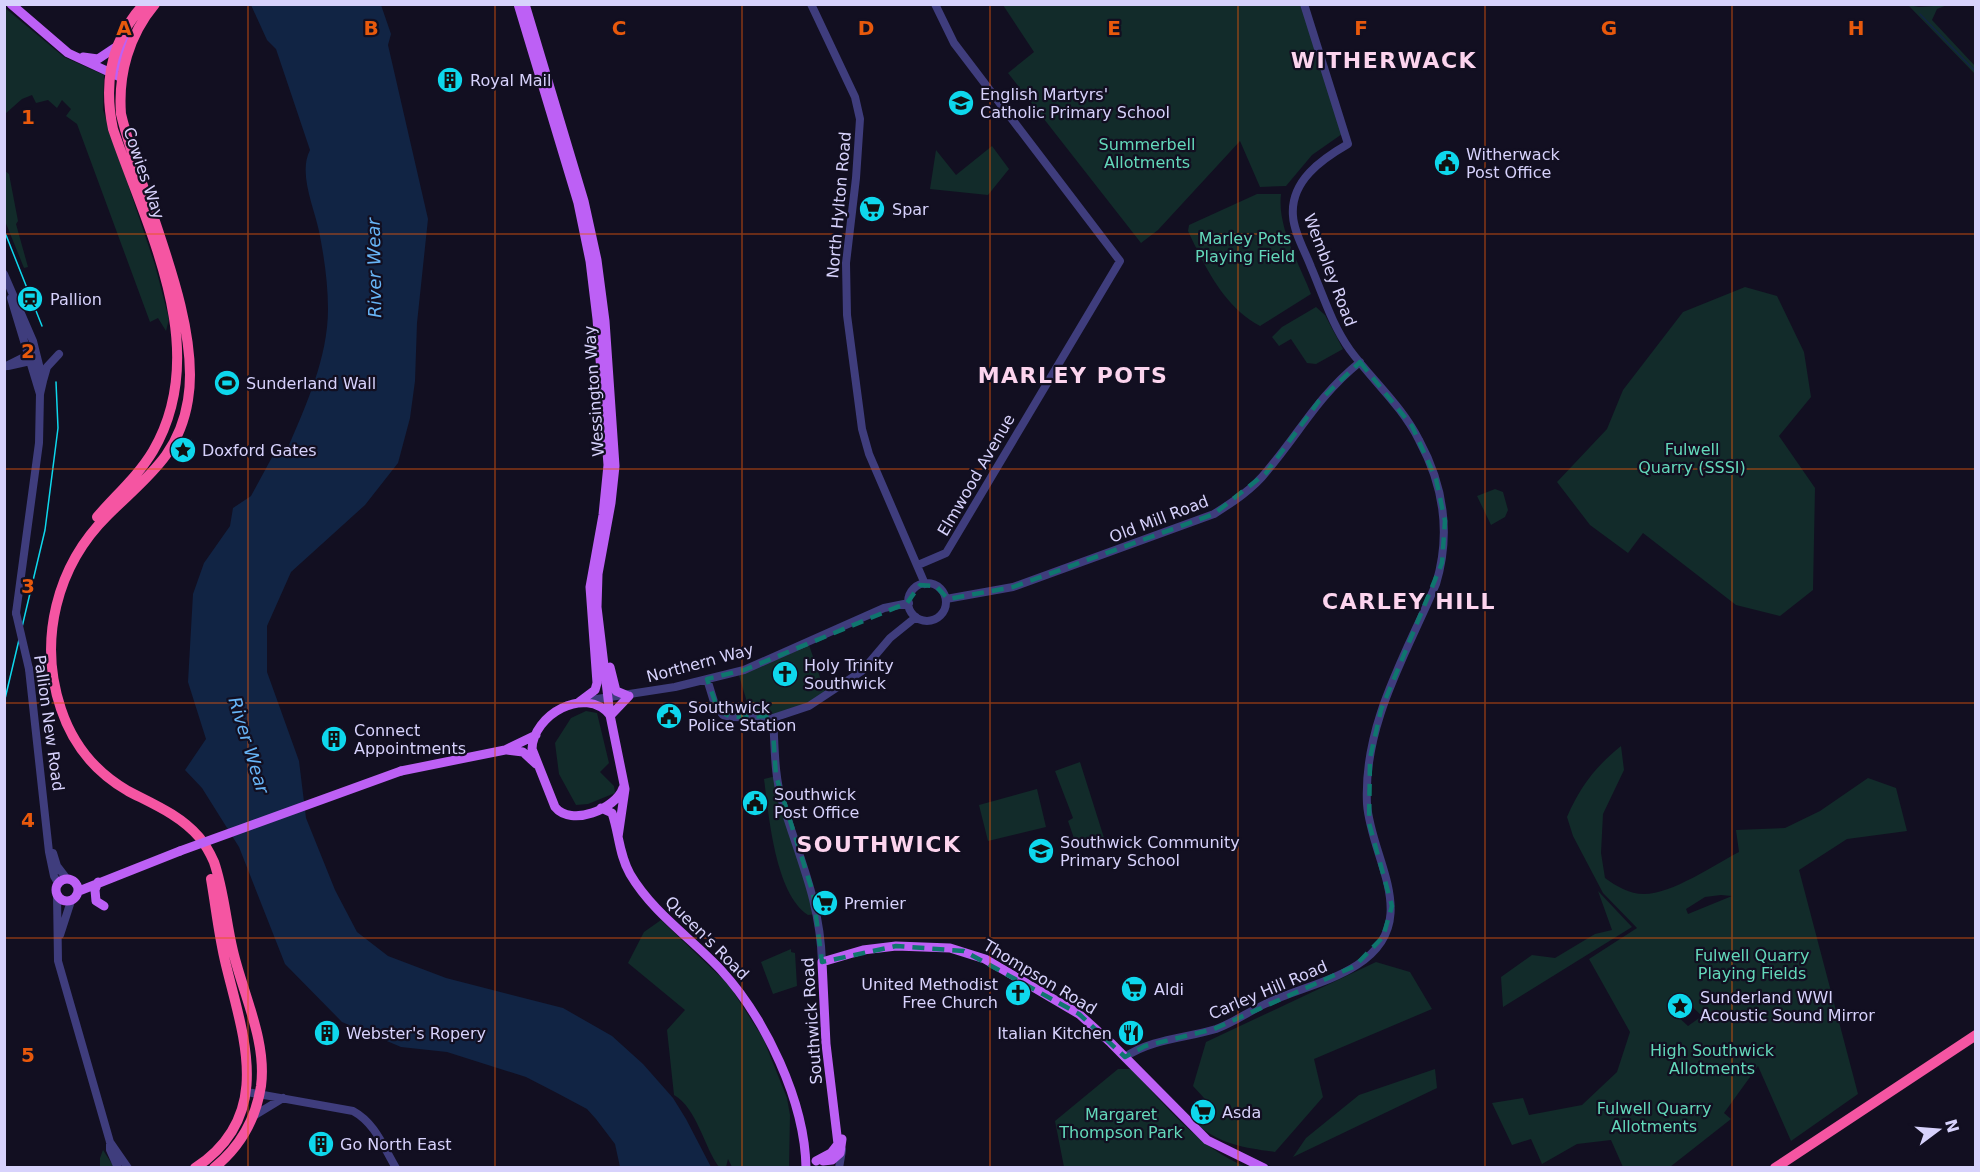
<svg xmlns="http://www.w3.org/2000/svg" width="1980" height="1172" font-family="'DejaVu Sans',sans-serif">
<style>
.green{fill:#122b2a;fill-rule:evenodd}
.water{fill:#112444}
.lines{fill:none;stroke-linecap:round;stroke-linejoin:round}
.stream{stroke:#112444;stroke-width:1.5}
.minor{stroke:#3f3d7d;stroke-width:8}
.major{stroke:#bd60f5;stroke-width:9}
.highway{stroke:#f555a2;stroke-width:10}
.tram{stroke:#0ed7ec;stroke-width:1.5}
.minor-bridge{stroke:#3f3d7d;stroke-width:8}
.major-bridge{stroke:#bd60f5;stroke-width:9}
.marked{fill:none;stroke:#0f766e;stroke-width:4.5;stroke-dasharray:12 8;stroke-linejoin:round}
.grid{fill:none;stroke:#e8590c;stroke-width:1.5;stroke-opacity:0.55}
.labels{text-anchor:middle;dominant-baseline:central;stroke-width:4.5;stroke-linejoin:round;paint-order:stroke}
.poi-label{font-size:16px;fill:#d7d2fc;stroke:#120f21;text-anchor:start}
.park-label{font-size:16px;fill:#63d8ba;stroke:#120f21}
.street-label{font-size:16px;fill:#d7d2fc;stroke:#120f21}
.water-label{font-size:18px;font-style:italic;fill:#67b4f6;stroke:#120f21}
.district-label{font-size:22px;font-weight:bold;letter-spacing:1.5px;fill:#fcd4ee;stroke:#120f21}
.grid-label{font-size:20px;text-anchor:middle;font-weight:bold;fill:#e8590c;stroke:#120f21;stroke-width:4.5;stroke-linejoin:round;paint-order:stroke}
</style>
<rect width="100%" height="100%" fill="#120f21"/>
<path class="green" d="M1210,4L1302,5L1342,134L1312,155L1286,186L1260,187L1240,141L1158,230L1141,243L1008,73L1034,52L1003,5Z
M1908,5L1919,7L1947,5L1937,9L1932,20L1975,66V74Z
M4,7L64,57L104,75L103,110L155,265L169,319L166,331L158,318L150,322L77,124L66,116L71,109L62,100L57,108L48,100L36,103L32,95L22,99L5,114Z
M992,146L1009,169L988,195L930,189L936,150L956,175Z
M5,171L9,174L18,221L16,224L28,267L24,268L5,221Z
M1257,194H1281C1277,227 1299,263 1311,294L1260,326C1224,307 1205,267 1188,231L1189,225Z
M1745,287L1777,296L1804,352L1811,397L1779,436L1815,488L1813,590L1780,616L1736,605L1643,533L1628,553L1590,525L1557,482L1607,429L1623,390L1683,312Z
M1316,307L1325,315L1343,349L1316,364L1307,363L1291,339L1279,346L1272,337L1282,327Z
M1495,489L1503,492L1508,510L1505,517L1491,525L1477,496Z
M808,642L826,695L773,718L752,719L738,672Z
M586,711L597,713L609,763L600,772L614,786L615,793L588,804L576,805L559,774L555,743L571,718Z
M1621,746L1624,770L1603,814L1601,853L1605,878C1616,886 1629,894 1644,894C1672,894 1714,865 1739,852L1736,830L1785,828L1820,811L1868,778L1896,788L1907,831L1847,839L1799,870L1858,1094L1791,1141L1758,1066L1724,1113L1731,1119L1670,1167H1623L1611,1140L1577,1144L1542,1164L1531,1139L1512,1145L1492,1103L1523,1098L1529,1115L1582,1105L1617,1072L1630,1032L1589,959L1637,928L1603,893L1573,836L1567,817C1580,787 1595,767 1621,746ZM1721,895L1732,896L1688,914L1686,909L1705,897ZM1684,999L1702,1016L1688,1026L1674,1013Z
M1080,762L1105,841L1078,850L1068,821L1073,818L1055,771Z
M776,776L817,914L808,915C775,893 769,816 764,779Z
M1037,789L1046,827L988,841L979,805Z
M1598,891L1632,927L1503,1007L1501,977L1532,955L1555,958L1595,934L1612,930Z
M661,920L729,985L763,1038L787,1098L790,1115L789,1167H732L728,1159L726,1167H719C704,1147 697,1108 674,1095L667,1030L685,1010L628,963L644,932Z
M791,949V952L795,953L797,986L773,994L761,962Z
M1376,962L1410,972L1432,1009L1314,1059L1323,1097L1275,1152C1247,1148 1222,1145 1199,1126L1215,1110L1193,1086L1206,1042Z
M1118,1069H1131C1166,1106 1198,1147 1246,1167H1064L1055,1121Z
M1435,1069L1437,1088L1293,1157L1306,1138L1359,1095Z
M103,1150L114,1167H100V1158Z"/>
<path class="water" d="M251,5H381L391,34L388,45L428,219L417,323L415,381L410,418L398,463L365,505L291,572L267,626V672L299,761L306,818L335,890L357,932L388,956L446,978L563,1008L612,1036L643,1064L673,1098L686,1119L711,1167H620L615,1144L596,1119L587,1109L557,1093L526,1077L447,1052L401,1047L342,1022L285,964L239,847L202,788L185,770L206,739L188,682L193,594L204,563L230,526L233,508L251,496L277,448L287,450C306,405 328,358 328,309C328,283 324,256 319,231C314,207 298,173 310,150L276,49L267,40Z"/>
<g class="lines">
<path class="stream" d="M1920,14L1976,72"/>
<path class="minor" d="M811,4L855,97L860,119L856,178L846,263L847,315L862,429L869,454L925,584
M4,274L33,341L43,381L40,394L39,443L16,613
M11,298L40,394
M8,366L35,360
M4,367L32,353
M43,381L47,367L59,354
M918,565L946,553L1120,261L954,43L935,4
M908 602a19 19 0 1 1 38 0a19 19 0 1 1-38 0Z
M946,599L1013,587L1214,514C1233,502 1253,489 1267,471C1301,431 1317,397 1360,362
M29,669L49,852L54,876L58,883
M707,679L715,705L723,715L731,717L773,718L809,706L862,671L890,638L916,617
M584,701L675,687L744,670L884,608L909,603
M773,718C775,746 774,774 782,801C799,858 820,900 822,962
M53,853L57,866L67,879
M57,895L58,961L110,1142V1150L118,1168
M60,935L71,901
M1125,1057C1151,1039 1186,1038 1216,1029C1233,1023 1248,1012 1265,1004C1294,990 1329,983 1357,965C1424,922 1371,860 1367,804C1363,724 1406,655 1436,584C1451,534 1444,486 1419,440C1402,406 1372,380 1350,350C1332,325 1323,295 1311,267C1305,251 1294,233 1293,216C1290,181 1322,159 1348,144L1304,4
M247,1092L353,1111C375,1123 383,1146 396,1168
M255,1115L283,1098
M110,1142L128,1168
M839,1168L842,1150"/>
<path class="major" d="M11,4L68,53L122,78
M518,4L578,203L590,261L597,319L608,465L603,515L590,587L597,683L595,690L579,702
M525,4L584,201L597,260L605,321L615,466L611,503L598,574L597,607L610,715L625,789L618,837
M83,57L98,59L116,47
M109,72L116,68L127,38
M610,667L616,691L628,696
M610,715C585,685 533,715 532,749L555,807C571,827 616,809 623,788
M610,716L629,696
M507,750L523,752L536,764
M401,771L505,750L536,735
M601,808L612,813C619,833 619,855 630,874C653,913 690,937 721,970C765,1018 805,1101 806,1168
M56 890a11 11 0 1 1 22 0a11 11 0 1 1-22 0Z
M98,882L95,890L96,901L104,906
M79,891L180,851
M816,1161L831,1153L838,1144L826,1044L822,962L863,950L896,946L950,948L985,959L1079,1014L1111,1043L1207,1140L1264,1168
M823,1161L832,1160L840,1153L842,1139"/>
<path class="highway" d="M155,4C129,35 118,74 121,114C140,195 202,319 188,400C179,456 146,477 108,515C56,566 38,641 61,709C73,745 95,772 128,791C153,804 180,815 199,837C205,844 210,853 214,862C224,891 226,922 233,951C243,994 267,1041 261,1086C256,1118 240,1147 214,1168
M97,517C116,495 138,476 153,451C213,349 147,229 113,129C103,82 111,40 144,4
M195,1168C274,1116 244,1039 226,965C219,937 216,908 211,879
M1775,1168L1976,1035"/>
<path class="tram" d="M4,230L42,326
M4,703L45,530L58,428L56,382"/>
<path class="minor-bridge" d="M16,613L29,669"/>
<path class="major-bridge" d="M180,851L401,771"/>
</g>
<path class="marked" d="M1360,362L1412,426L1436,479L1445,521L1442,563L1381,710L1370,758L1369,823L1392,906L1383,937L1355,966L1214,1029L1145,1046L1125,1057L1079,1014L964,951L896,946L822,962L813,893L776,776L772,716L731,717L718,710L707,679L744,670L907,603L920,585L936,586L948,599L1013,587L1214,514L1266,473L1319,401Z"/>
<path class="grid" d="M248,4V1168M495,4V1168M742,4V1168M990,4V1168M1238,4V1168M1485,4V1168M1732,4V1168M4,234H1976M4,469H1976M4,703H1976M4,938H1976"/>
<defs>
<g id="building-disc" transform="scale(1.35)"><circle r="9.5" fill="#0ed7ec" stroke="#120f21"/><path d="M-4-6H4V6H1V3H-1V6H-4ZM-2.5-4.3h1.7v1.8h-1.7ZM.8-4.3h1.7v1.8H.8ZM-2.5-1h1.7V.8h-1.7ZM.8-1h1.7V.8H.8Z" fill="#111"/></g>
<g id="school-disc" transform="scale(1.35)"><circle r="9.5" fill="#0ed7ec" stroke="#120f21"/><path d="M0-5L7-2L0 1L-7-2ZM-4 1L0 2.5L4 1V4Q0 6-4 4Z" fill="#111"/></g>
<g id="civic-disc" transform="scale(1.35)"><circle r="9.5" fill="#0ed7ec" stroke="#120f21"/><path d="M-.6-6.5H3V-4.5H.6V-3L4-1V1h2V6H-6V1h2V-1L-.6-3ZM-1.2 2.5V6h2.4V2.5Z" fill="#111"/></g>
<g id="supermarket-disc" transform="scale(1.35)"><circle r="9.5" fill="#0ed7ec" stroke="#120f21"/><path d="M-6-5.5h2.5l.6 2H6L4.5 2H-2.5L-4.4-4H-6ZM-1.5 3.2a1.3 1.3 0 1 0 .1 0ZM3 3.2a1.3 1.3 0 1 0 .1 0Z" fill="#111"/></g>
<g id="station-disc" transform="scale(1.35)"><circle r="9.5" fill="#0ed7ec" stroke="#120f21"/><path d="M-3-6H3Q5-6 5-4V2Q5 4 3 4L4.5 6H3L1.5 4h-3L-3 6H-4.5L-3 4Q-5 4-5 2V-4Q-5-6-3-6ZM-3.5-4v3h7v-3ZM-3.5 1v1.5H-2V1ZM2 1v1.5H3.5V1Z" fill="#111"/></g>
<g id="stadium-disc" transform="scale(1.35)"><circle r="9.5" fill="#0ed7ec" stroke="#120f21"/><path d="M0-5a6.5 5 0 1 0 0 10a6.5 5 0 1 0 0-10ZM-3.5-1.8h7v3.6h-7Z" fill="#111"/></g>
<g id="sight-disc" transform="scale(1.35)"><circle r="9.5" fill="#0ed7ec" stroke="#120f21"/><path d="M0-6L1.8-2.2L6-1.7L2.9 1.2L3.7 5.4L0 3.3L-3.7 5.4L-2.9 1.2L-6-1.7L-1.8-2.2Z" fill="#111"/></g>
<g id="church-disc" transform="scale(1.35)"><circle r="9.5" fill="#0ed7ec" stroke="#120f21"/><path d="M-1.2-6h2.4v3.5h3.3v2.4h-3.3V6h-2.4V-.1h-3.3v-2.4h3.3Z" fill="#111"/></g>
<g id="restaurant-disc" transform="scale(1.35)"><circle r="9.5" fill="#0ed7ec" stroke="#120f21"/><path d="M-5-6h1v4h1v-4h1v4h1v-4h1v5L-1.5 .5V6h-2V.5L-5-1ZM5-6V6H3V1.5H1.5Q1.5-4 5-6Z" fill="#111"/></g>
</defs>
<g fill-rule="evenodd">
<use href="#building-disc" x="450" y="80"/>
<use href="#school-disc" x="961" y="103"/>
<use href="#civic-disc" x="1447" y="163"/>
<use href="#supermarket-disc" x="872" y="209"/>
<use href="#station-disc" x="30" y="299"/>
<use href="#stadium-disc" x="227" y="383"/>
<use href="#sight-disc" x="183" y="450"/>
<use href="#church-disc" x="785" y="674"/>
<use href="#civic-disc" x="669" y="716"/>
<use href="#building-disc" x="334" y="739"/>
<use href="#civic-disc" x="755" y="803"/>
<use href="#school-disc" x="1041" y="851"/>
<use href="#supermarket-disc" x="825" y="903"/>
<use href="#supermarket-disc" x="1134" y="989"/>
<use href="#church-disc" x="1018" y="993"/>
<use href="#sight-disc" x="1680" y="1006"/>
<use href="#building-disc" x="327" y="1033"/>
<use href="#restaurant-disc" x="1131" y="1033"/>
<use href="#supermarket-disc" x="1203" y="1112"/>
<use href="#building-disc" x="321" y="1144"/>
</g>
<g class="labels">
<g class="poi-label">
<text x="470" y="80">Royal Mail</text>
<text x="980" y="94">English Martyrs'<tspan x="980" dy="18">Catholic Primary School</tspan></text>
<text x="1466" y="154">Witherwack<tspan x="1466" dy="18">Post Office</tspan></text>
<text x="892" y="209">Spar</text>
<text x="50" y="299">Pallion</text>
<text x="246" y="383">Sunderland Wall</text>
<text x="202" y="450">Doxford Gates</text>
<text x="804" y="665">Holy Trinity<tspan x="804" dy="18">Southwick</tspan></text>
<text x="688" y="707">Southwick<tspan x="688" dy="18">Police Station</tspan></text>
<text x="354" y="730">Connect<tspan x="354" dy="18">Appointments</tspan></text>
<text x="774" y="794">Southwick<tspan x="774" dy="18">Post Office</tspan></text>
<text x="1060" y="842">Southwick Community<tspan x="1060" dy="18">Primary School</tspan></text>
<text x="844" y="903">Premier</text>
<text x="998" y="984" text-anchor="end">United Methodist<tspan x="998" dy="18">Free Church</tspan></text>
<text x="1154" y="989">Aldi</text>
<text x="1700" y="997">Sunderland WWI<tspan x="1700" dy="18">Acoustic Sound Mirror</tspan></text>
<text x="346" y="1033">Webster's Ropery</text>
<text x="1112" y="1033" text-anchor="end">Italian Kitchen</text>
<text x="1222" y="1112">Asda</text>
<text x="340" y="1144">Go North East</text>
</g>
<g class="park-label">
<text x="1147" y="144">Summerbell<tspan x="1147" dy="18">Allotments</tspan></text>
<text x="1245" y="238">Marley Pots<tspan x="1245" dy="18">Playing Field</tspan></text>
<text x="1692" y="449">Fulwell<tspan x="1692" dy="18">Quarry (SSSI)</tspan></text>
<text x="1752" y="955">Fulwell Quarry<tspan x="1752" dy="18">Playing Fields</tspan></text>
<text x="1712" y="1050">High Southwick<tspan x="1712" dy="18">Allotments</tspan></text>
<text x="1654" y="1108">Fulwell Quarry<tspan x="1654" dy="18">Allotments</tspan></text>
<text x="1121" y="1114">Margaret<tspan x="1121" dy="18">Thompson Park</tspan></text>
</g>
<g class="street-label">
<text transform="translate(144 173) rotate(71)">Cowies Way</text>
<text transform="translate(839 205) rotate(-85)">North Hylton Road</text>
<text transform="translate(1330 270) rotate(69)">Wembley Road</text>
<text transform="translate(594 391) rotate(-94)">Wessington Way</text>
<text transform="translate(976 475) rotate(-60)">Elmwood Avenue</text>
<text transform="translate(1159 519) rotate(-21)">Old Mill Road</text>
<text transform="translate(700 663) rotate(-15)">Northern Way</text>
<text transform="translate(49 723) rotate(82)">Pallion New Road</text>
<text transform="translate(707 938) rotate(45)">Queen's Road</text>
<text transform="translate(1040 977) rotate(31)">Thompson Road</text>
<text transform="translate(1268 990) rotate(-23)">Carley Hill Road</text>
<text transform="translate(812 1021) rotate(-94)">Southwick Road</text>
</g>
<g class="water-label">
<text transform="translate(374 268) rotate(-91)">River Wear</text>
<text transform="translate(249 745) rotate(73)">River Wear</text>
</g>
<g class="district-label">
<text x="1384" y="60">WITHERWACK</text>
<text x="1073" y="375">MARLEY POTS</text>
<text x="1409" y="601">CARLEY HILL</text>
<text x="879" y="844">SOUTHWICK</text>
</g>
</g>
<g class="grid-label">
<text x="124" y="35">A</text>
<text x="371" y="35">B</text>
<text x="619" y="35">C</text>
<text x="866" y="35">D</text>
<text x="1114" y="35">E</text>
<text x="1361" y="35">F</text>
<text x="1609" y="35">G</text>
<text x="1856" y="35">H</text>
<text x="28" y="124">1</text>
<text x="28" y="358">2</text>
<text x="28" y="593">3</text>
<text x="28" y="827">4</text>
<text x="28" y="1062">5</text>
</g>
<rect width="1980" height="1172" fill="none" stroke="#d7d2fc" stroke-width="12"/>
<g transform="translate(1938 1130) rotate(74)" stroke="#120f21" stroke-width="4.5" paint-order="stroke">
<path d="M0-4.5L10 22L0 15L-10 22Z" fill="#d7d2fc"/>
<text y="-9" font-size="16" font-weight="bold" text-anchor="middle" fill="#d7d2fc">N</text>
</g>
</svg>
